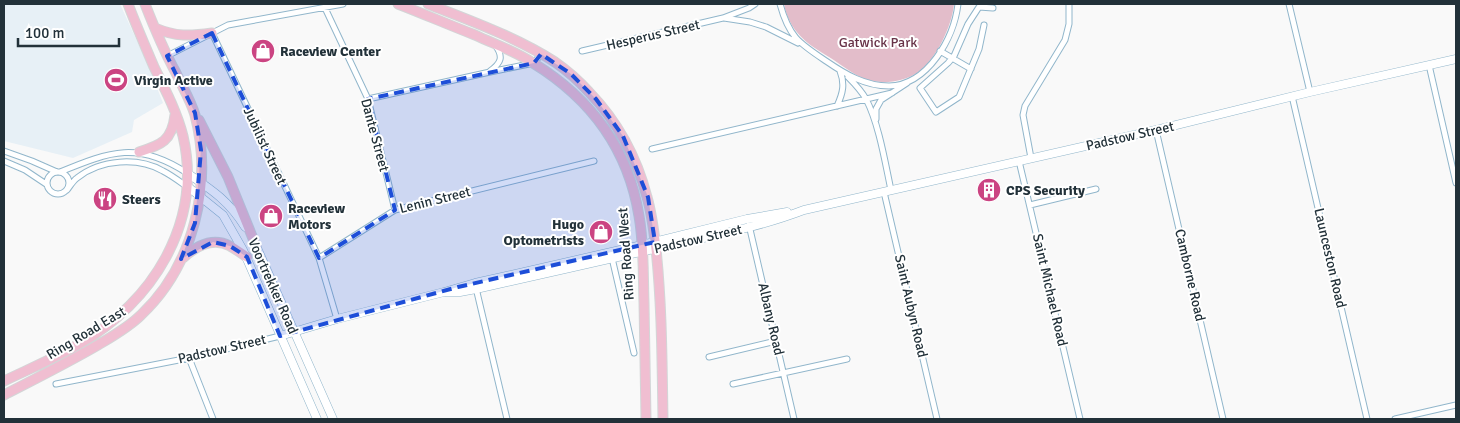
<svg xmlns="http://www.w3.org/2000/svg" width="1460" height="423" font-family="Signika,sans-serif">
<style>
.built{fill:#e7f0f6}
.green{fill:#e3bdca}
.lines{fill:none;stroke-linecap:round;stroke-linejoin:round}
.street-casing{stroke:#91b6cb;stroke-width:7}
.secondary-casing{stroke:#91b6cb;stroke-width:9}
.primary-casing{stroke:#d3d6d7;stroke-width:11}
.street{stroke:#fff;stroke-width:5}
.secondary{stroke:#fff;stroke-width:8}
.primary{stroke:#f0bed1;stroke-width:9}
.marked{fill:#1d4ed8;fill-opacity:0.2;stroke:#1d4ed8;stroke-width:4;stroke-dasharray:10 6;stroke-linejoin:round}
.labels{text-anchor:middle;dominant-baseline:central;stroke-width:4;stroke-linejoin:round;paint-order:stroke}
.street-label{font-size:14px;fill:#223139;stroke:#fff}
.park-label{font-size:14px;fill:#683348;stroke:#fff}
.poi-label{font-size:14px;font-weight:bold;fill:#223139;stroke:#fff;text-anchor:start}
</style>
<rect width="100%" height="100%" fill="#f9f9f9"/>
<path class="built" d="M4,4H120L148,65L163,103L134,120L132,132L73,158L4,141Z"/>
<path class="green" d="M784,4H954C952,26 936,60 917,73C904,81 887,84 873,81C856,78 844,66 829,57C807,44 789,31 784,4Z"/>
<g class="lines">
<g class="street-casing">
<path id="street" d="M780,4C789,37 799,43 826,61C845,74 865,86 889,86C928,85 954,38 958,4
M1289,4L1310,92
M325,8L368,99L395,210
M724,18L750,22L766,27L798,43
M984,25L979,49L959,97L936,112L920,88L948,63L954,56L968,24L979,7L993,8
M212,33L319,258L337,319
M582,51L723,18L749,8L755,4
M940,51L971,69
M167,56L228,25L343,4
M1429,65L1456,183
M490,71C501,63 504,57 495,45
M848,77C855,84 861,90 866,99C879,124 885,162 891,190
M1292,96L1367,419
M368,99L490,72L534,63L541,54
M837,106C843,93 845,84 840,71
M876,119V109L881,100L907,83
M1156,130L1223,419
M652,149L892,93
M4,151L32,161L57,172
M1031,158L1023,115L1025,106L1065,40L1069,24V4
M4,161L25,170L46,184
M1019,161L1080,419
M47 183a11 11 0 1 1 22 0a11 11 0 1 1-22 0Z
M60,172C111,151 138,141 187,173
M67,190C70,186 73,181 77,178C101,159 138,157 163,171C171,175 179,181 186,186
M884,192L937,419
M1030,205L1096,189
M749,225L794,419
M319,258L395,210L594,161
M612,258L634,353
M476,288L507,419
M709,357L776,341
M189,358L213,419
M56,384L189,358L280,336
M733,384L847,359
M1395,419L1456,405"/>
</g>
<g class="secondary-casing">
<path id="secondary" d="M187,173C212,190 229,201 245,227
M187,186L223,215L243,250L317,419
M254,241L333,419
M444,292H460L476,289C537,275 597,262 658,248C707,237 757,228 804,210L1156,130L1310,92L1456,59
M280,336L337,319L444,292L475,283L642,245L747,219L787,212"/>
</g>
<g class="primary-casing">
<path id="primary" d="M398,4C424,14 449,25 475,35C494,44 515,51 533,63C590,98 628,148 639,216C644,244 643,273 644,302C645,341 645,380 646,419
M428,4C471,21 516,37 555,62C568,71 579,81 589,92C617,121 637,158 647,197C652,214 654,232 656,249C662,306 662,362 663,419
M155,28C176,37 190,36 212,33
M199,120L228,177L256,246
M139,152C161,145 172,141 175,115
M183,258C196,246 213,237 230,246C236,249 242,254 247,257
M4,381C29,369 55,358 79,344C152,303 203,223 183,136C177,112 165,89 154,67C145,46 136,25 128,4
M4,395C35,379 67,363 98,345C113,336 129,327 141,315C194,265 213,184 195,115C191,101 182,86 176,73C164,51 154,27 145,4"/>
</g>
<use href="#street" class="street"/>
<use href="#secondary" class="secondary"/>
<use href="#primary" class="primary"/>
</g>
<path class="marked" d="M212,33L319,258L395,210L368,99L534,63L541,54L571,74L596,99L623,136L648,197L655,242L458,287L280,336L247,257L230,246L213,242L181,259L195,223L201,150L195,113L167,56Z"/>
<defs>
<g id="shop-disc" transform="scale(1.25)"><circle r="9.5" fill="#cb4482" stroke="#fff"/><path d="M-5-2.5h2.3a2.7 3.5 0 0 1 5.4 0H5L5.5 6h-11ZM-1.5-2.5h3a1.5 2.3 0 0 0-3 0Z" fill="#fff"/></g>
<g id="stadium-disc" transform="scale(1.25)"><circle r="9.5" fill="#cb4482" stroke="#fff"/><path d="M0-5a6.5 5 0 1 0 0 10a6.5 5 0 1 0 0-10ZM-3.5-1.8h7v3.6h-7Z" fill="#fff"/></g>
<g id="building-disc" transform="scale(1.25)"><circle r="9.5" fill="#cb4482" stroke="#fff"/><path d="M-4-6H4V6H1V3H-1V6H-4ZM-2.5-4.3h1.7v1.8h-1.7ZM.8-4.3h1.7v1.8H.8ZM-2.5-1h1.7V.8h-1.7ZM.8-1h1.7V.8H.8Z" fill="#fff"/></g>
<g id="restaurant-disc" transform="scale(1.25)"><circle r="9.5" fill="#cb4482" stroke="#fff"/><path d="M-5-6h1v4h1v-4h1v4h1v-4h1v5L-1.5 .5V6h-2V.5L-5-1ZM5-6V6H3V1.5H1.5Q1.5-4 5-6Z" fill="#fff"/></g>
</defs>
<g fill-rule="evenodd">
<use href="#shop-disc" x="263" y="51"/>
<use href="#stadium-disc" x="116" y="80"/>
<use href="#building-disc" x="989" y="190"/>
<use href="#restaurant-disc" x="105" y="199"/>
<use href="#shop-disc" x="271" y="216"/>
<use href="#shop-disc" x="601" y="232"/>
</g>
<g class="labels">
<g class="street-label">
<text transform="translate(653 35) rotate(-13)">Hesperus Street</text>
<text transform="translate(375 135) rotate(75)">Dante Street</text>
<text transform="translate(1130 136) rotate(-13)">Padstow Street</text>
<text transform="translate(265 146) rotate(65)">Jubilist Street</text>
<text transform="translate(435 200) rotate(-14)">Lenin Street</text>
<text transform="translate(698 239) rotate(-13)">Padstow Street</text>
<text transform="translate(626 254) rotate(-94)">Ring Road West</text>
<text transform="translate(1330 258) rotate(77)">Launceston Road</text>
<text transform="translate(1190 275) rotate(77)">Camborne Road</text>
<text transform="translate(273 286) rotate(66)">Voortrekker Road</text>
<text transform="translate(1050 290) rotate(77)">Saint Michael Road</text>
<text transform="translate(911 306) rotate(77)">Saint Aubyn Road</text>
<text transform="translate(771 319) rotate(77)">Albany Road</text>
<text transform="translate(86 333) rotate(-31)">Ring Road East</text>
<text transform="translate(222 349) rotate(-13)">Padstow Street</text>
</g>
<g class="park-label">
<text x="878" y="42">Gatwick Park</text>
</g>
<g class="poi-label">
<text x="280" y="51">Raceview Center</text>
<text x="134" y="80">Virgin Active</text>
<text x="1006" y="190">CPS Security</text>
<text x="122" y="199">Steers</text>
<text x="288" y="208">Raceview<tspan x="288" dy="16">Motors</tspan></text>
<text x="584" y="224" text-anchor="end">Hugo<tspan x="584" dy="16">Optometrists</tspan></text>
</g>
</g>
<rect width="1460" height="423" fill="none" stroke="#223139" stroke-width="10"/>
<path d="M18 38v8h101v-8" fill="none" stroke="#223139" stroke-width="2.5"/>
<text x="25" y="38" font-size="15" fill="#223139" stroke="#ffffff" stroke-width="4" paint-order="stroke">100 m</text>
</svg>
